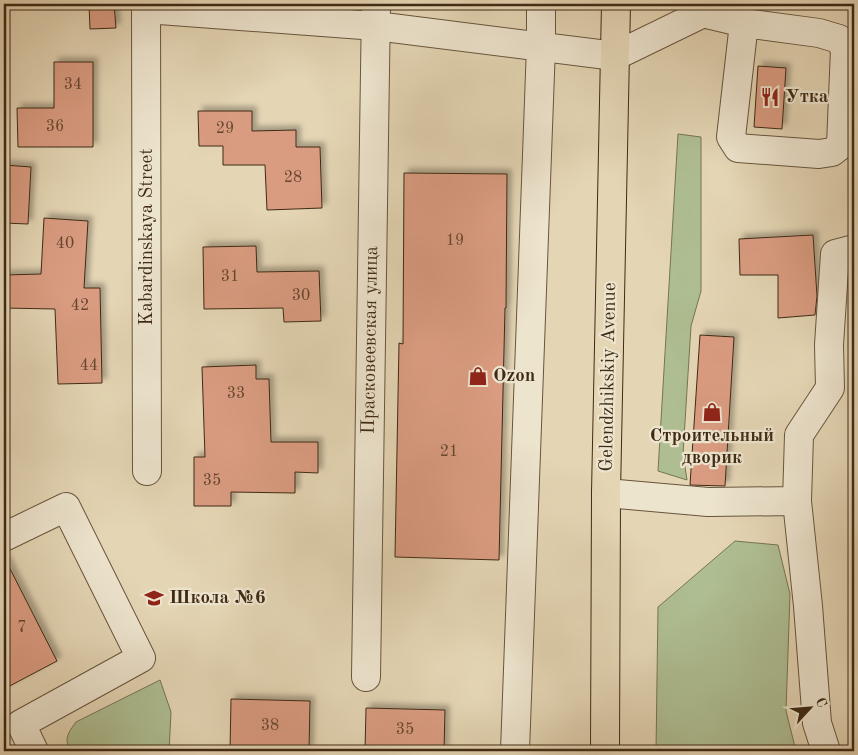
<svg xmlns="http://www.w3.org/2000/svg" width="858" height="755" font-family="'Old Standard TT',serif">
<style>
.green{fill:#aebe92;stroke:#767454}
.building{fill:#da9c81;stroke:#3f2a15;filter:url(#shadow)}
.lines{fill:none;stroke-linecap:round;stroke-linejoin:round}
.minor-casing{stroke:#68553d;stroke-width:30}
.major-casing{stroke:#3f2a15;stroke-width:30}
.minor{stroke:#ede4ce;stroke-width:28}
.major{stroke:#e4d5b4;stroke-width:28}
.labels{text-anchor:middle;dominant-baseline:central;stroke-width:4.5;stroke-linejoin:round;paint-order:stroke}
.number-label{font-size:16px;fill:#664630}
.poi-label{font-size:19px;font-weight:bold;fill:#3f2a15;stroke:#ede4ce;text-anchor:start}
.street-label{font-size:19px;fill:#3f2a15;stroke:#ede4ce}
</style>
<defs>
<filter id="shadow"><feDropShadow dx="4.5" dy="-4.5" stdDeviation="2.5" flood-color="#0004"/></filter>
</defs>
<rect width="100%" height="100%" fill="#e4d5b4"/>
<filter id="stains"><feTurbulence type="fractalNoise" baseFrequency=".004" numOctaves="4"/><feColorMatrix values="0 0 0 0 .2 0 0 0 0 .09 0 0 0 0 .02 0 0 0 .5 -.17"/></filter>
<radialGradient id="worn" r=".72"><stop offset=".6" stop-color="#630" stop-opacity="0"/><stop offset="1" stop-color="#630" stop-opacity=".3"/></radialGradient>
<path class="green" d="M678,134L701,137V291L691,326L683,454L687,480L658,471Z
M735,541L778,545L790,594L786,711L796,751H656L658,607Z
M160,680L171,712L169,751H70C64,738 68,733 76,722Z"/>
<path class="building" d="M89,4H114L116,28L90,29Z
M54,62H93V147H18L17,108H54Z
M758,66L786,68L782,129L754,127Z
M198,111H252V131L296,130V147H320L322,208L267,210L265,165H223V146H199Z
M4,165L31,167L28,224L4,223Z
M404,173L507,174L506,308H505L499,560L395,557L399,343L403,344Z
M44,218L88,221L84,288H100L102,383L58,384L55,309L4,308V275L41,274Z
M813,235L817,296L815,315L778,318V275H740L739,239Z
M256,246L257,272L319,271L321,321L284,322L283,308L204,309L203,247Z
M700,335L734,337L725,486L690,485Z
M256,365V379H269L271,442H318V473L295,472V493L231,492V506H194V457H205L202,367Z
M4,557L57,661L4,689Z
M231,699L310,701L309,751H230Z
M366,708L445,710L444,751H365Z"/>
<g class="lines">
<g class="minor-casing">
<path id="minor" d="M146,4L147,471
M146,9L376,26L615,56L722,4
M702,13L744,23L819,33L839,39L845,49L841,145L832,152L819,154L738,148L731,137L744,23
M606,493L708,502L797,501L799,435L830,388L829,345L835,254L854,249
M797,501L808,606L817,723L826,751
M4,537L66,507L141,658L21,724L34,751
M366,677L376,4
M515,751L541,46V4"/>
</g>
<g class="major-casing">
<path id="major" d="M605,751L606,493L616,4"/>
</g>
<use href="#minor" class="minor"/>
<use href="#major" class="major"/>
</g>
<defs>
<g id="restaurant-bare" transform="scale(1.5)"><path d="M-5-6h1v4h1v-4h1v4h1v-4h1v5L-1.5 .5V6h-2V.5L-5-1ZM5-6V6H3V1.5H1.5Q1.5-4 5-6Z" fill="#8f2418" stroke="#ede4ce" stroke-width="2.5" paint-order="stroke"/></g>
<g id="shop-bare" transform="scale(1.5)"><path d="M-5-2.5h2.3a2.7 3.5 0 0 1 5.4 0H5L5.5 6h-11ZM-1.5-2.5h3a1.5 2.3 0 0 0-3 0Z" fill="#8f2418" stroke="#ede4ce" stroke-width="2.5" paint-order="stroke"/></g>
<g id="school-bare" transform="scale(1.5)"><path d="M0-5L7-2L0 1L-7-2ZM-4 1L0 2.5L4 1V4Q0 6-4 4Z" fill="#8f2418" stroke="#ede4ce" stroke-width="2.5" paint-order="stroke"/></g>
</defs>
<g fill-rule="evenodd">
<use href="#restaurant-bare" x="770" y="97"/>
<use href="#shop-bare" x="478" y="376"/>
<use href="#shop-bare" x="712" y="412"/>
<use href="#school-bare" x="154" y="598"/>
</g>
<g class="labels">
<g class="number-label">
<text x="73" y="85">34</text>
<text x="55" y="127">36</text>
<text x="225" y="129">29</text>
<text x="293" y="178">28</text>
<text x="455" y="241">19</text>
<text x="65" y="244">40</text>
<text x="230" y="277">31</text>
<text x="301" y="296">30</text>
<text x="80" y="306">42</text>
<text x="89" y="366">44</text>
<text x="236" y="394">33</text>
<text x="449" y="452">21</text>
<text x="212" y="481">35</text>
<text x="22" y="628">7</text>
<text x="270" y="726">38</text>
<text x="405" y="730">35</text>
</g>
<g class="poi-label">
<text x="785" y="97">Утка</text>
<text x="493" y="376">Ozon</text>
<text x="712" y="436" text-anchor="middle">Строительный<tspan x="712" dy="22">дворик</tspan></text>
<text x="169" y="598">Школа №6</text>
</g>
<g class="street-label">
<text transform="translate(147 237) rotate(-90)">Kabardinskaya Street</text>
<text transform="translate(371 340) rotate(-89)">Прасковеевская улица</text>
<text transform="translate(609 377) rotate(-89)">Gelendzhikskiy Avenue</text>
</g>
</g>
<rect width="858" height="755" fill="none" stroke="#e4d5b4" stroke-width="20"/>
<rect x="5" y="5" width="848" height="745" fill="none" stroke="#3f2a15" stroke-width="2.5"/>
<rect x="10" y="10" width="838" height="735" fill="none" stroke="#3f2a15"/>
<g transform="translate(810 708) rotate(64)" stroke="#ede4ce" stroke-width="4" paint-order="stroke">
<path d="M0-4L9 19L0 12L-9 19Z" fill="#3f2a15"/>
<text y="-8" font-size="14" font-weight="bold" text-anchor="middle" fill="#3f2a15">С</text>
</g>
<rect width="100%" height="100%" filter="url(#stains)"/>
<rect width="100%" height="100%" fill="url(#worn)"/>
</svg>
